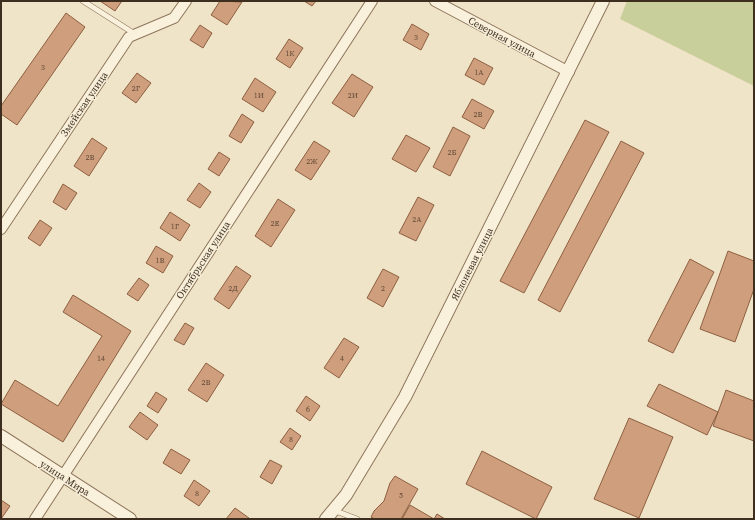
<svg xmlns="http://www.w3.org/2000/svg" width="755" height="520" font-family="'Source Serif 4',serif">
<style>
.green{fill:#c9cf9b}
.building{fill:#cf9f7d;stroke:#8d5f41}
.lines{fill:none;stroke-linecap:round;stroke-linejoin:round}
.service-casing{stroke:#8d765c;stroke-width:6}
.minor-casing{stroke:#8d765c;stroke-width:12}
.tertiary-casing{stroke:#8d765c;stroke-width:14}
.service{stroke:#faf1dc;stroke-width:5}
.minor{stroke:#faf1dc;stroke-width:10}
.tertiary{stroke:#faf1dc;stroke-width:12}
.labels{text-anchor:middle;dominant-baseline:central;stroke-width:3;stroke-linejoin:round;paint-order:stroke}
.number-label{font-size:8px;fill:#624a37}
.street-label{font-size:10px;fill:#3d2e20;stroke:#f7eed8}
</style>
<rect width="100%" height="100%" fill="#f0e4c8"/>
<path class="green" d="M627,1H754V86L620,19Z"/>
<path class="building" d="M100,1H122L115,11Z
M220,1L242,2L227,25L211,15Z
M304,1H316L312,6Z
M66,13L85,27L17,125L1,114V106Z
M412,24L429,34L421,50L403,40Z
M200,25L212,33L203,48L190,40Z
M289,39L303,48L290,68L276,59Z
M474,58L493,68L484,85L465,75Z
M137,73L151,83L136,103L122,93Z
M352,74L373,87L354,117L332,103Z
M255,78L276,92L263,112L242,99Z
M472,99L494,111L484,129L462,117Z
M242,114L254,122L241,143L229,136Z
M585,120L609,132L524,293L500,281Z
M453,127L470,136L450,176L433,167Z
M406,135L430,148L416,172L392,159Z
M92,138L107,148L89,176L74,166Z
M314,141L330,151L311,180L295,170Z
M621,141L644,153L560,312L538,300Z
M219,152L230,159L219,176L208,169Z
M199,183L211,192L200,208L187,200Z
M63,184L77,193L66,210L53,202Z
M418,197L434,205L416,241L399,233Z
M278,199L295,210L271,247L255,236Z
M170,212L190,225L180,241L160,228Z
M40,220L52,228L40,246L28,238Z
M156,246L173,256L163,273L146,263Z
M728,251L754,261V289L735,342L700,329Z
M690,259L714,272L673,353L648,341Z
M236,266L251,276L229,309L214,299Z
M383,269L399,277L383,307L367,298Z
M139,278L149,285L138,301L127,294Z
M73,295L131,331L63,442L1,404L15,380L58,406L102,336L63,312Z
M185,323L194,328L184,345L174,340Z
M344,338L359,347L339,378L324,368Z
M206,363L224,375L207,402L188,390Z
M659,384L718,412L707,435L647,406Z
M726,390L754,401V441L713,426Z
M156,392L167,399L158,413L147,406Z
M306,396L320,406L310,421L296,411Z
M140,412L158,425L147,440L129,427Z
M629,418L673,437L639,518L594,499Z
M290,428L301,436L292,450L280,442Z
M171,449L190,460L181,474L163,463Z
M482,451L552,487L536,519L466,484Z
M270,460L282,466L272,484L260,477Z
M395,476L418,489L401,519H375L371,517L374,511L384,501L390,483Z
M194,480L210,491L199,506L184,496Z
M1,500L10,506L1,519Z
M410,505L434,519H402Z
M235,508L249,518L248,519H226Z
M437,514L445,519H434Z"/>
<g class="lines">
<g class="service-casing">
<path id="service" d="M83,1L135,34
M333,510L357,519"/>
</g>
<g class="minor-casing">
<path id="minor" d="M435,1L569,72
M1,229L129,37L174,18L186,1
M35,519L372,1"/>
</g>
<g class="tertiary-casing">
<path id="tertiary" d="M1,436L130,519
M326,519L346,495L405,397L603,1"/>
</g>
<use href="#service" class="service"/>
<use href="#minor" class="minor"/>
<use href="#tertiary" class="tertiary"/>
</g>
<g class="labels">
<g class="number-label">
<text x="416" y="37">3</text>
<text x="290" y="53">1К</text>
<text x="43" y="67">3</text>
<text x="479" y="72">1А</text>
<text x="136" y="88">2Г</text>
<text x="259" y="95">1И</text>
<text x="353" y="95">2И</text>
<text x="478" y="114">2В</text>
<text x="452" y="152">2Б</text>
<text x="90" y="157">2В</text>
<text x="312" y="161">2Ж</text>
<text x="417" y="219">2А</text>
<text x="275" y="223">2Е</text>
<text x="175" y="226">1Г</text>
<text x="160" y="260">1В</text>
<text x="233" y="288">2Д</text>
<text x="383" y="288">2</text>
<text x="101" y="358">14</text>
<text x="342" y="358">4</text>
<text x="206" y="382">2В</text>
<text x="308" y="409">6</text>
<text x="291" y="439">8</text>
<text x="197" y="493">8</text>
<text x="401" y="495">5</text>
</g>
<g class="street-label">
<text transform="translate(502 37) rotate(28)">Северная улица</text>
<text transform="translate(84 104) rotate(-56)">Змейская улица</text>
<text transform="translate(203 260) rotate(-57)">Октябрьская улица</text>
<text transform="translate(472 264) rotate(-63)">Яблоневая улица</text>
<text transform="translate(65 478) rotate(33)">улица Мира</text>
</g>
</g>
<rect width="755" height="520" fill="none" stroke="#3d2e20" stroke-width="4"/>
</svg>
